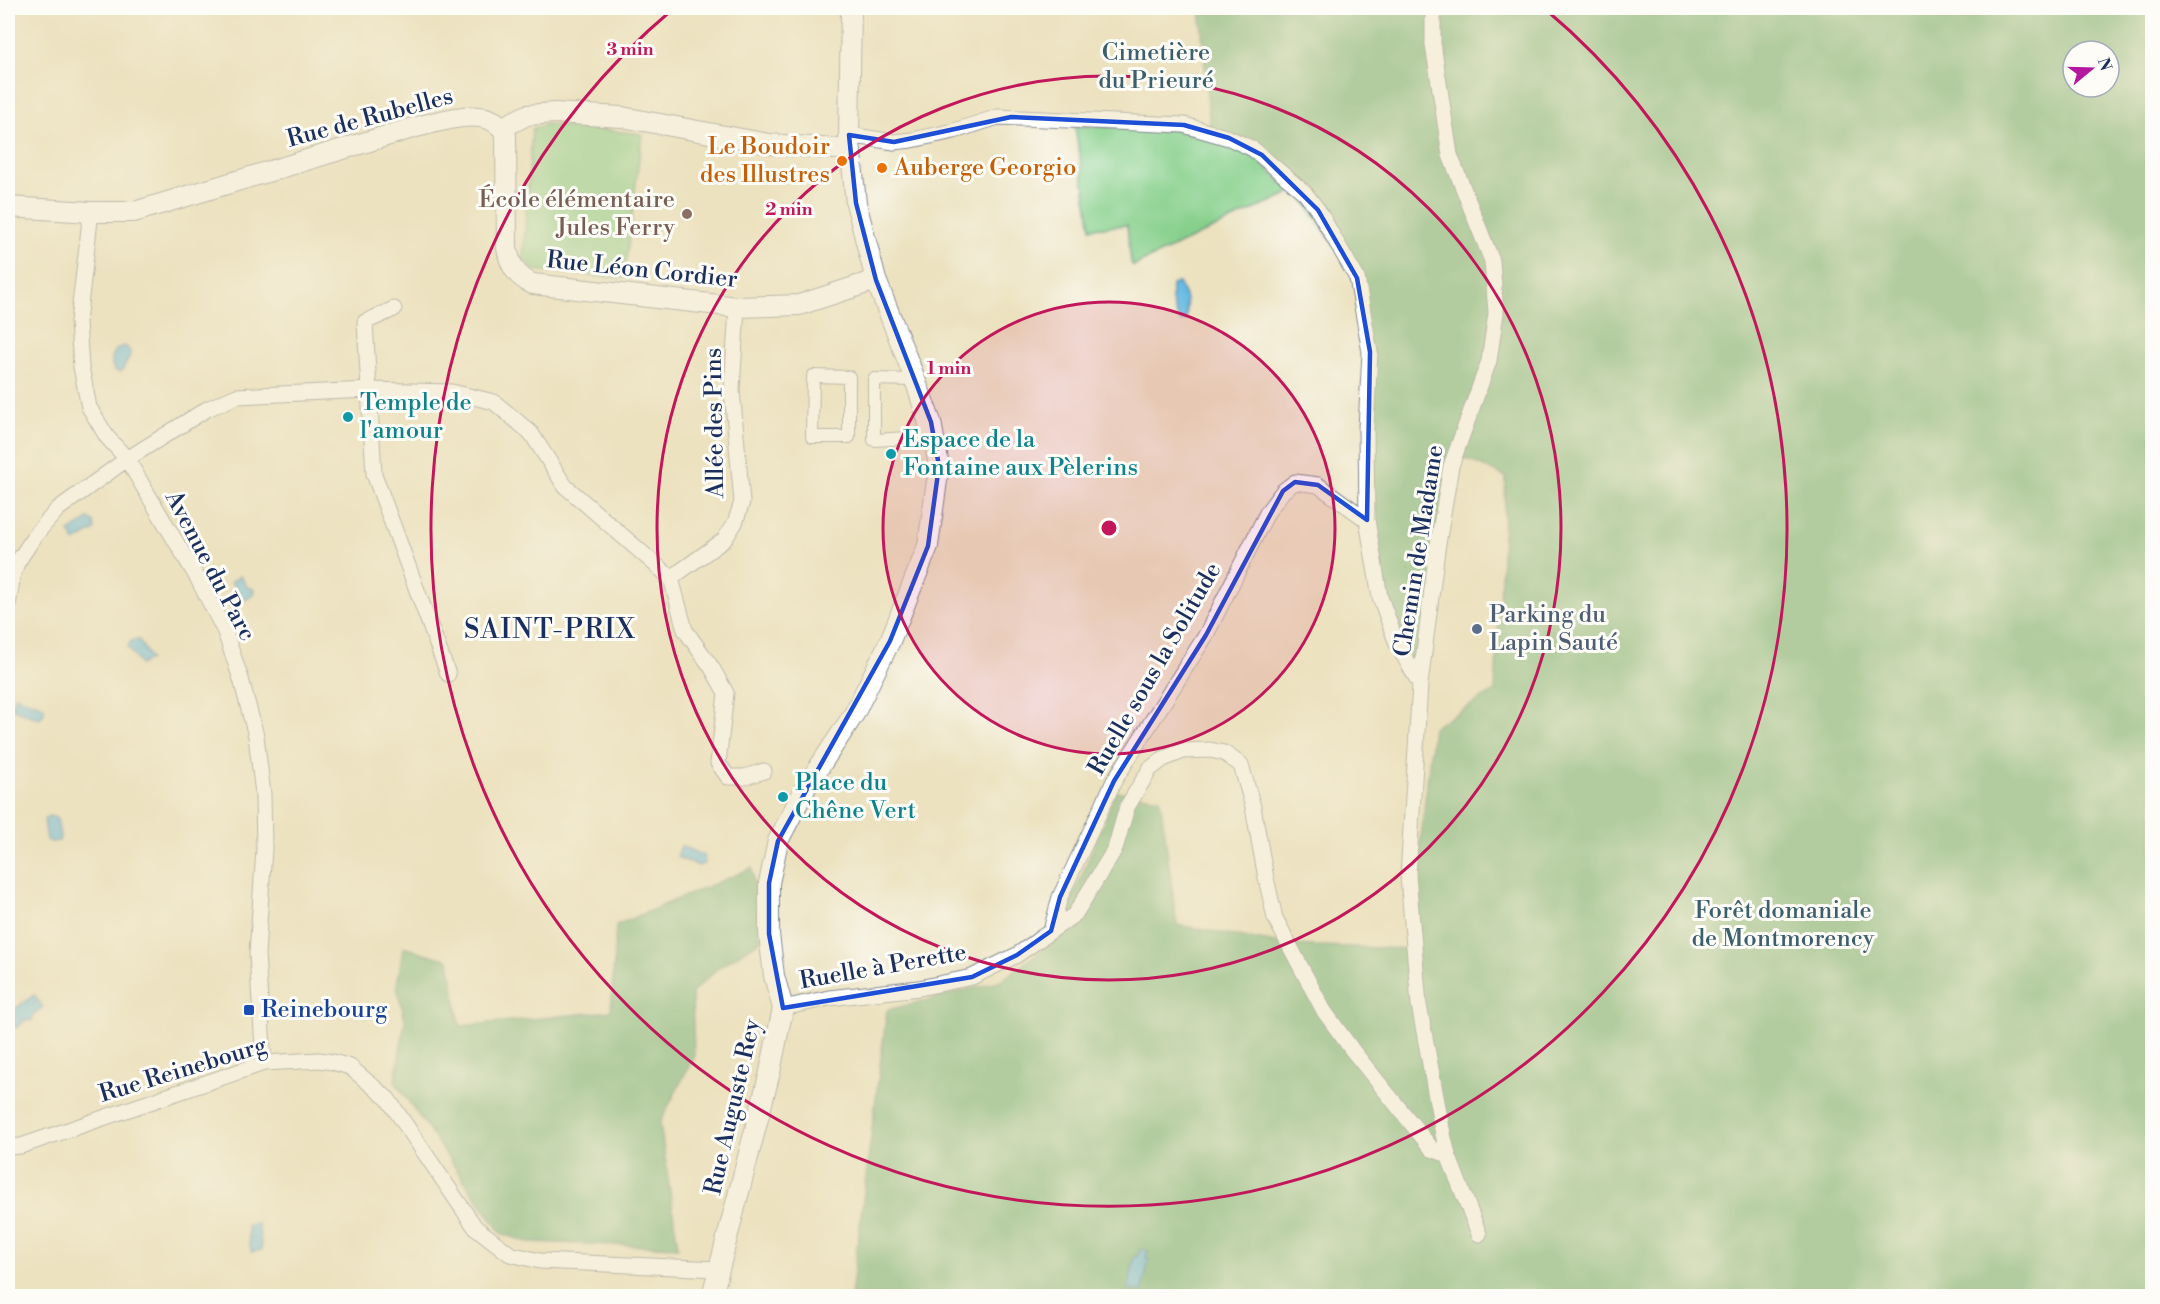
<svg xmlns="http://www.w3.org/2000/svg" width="2160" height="1304" font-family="'Libre Bodoni',serif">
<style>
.green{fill:#87d08c;stroke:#518075;stroke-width:1.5}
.forest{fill:#6db278;stroke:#44706b;stroke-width:1.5;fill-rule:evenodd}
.water{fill:#66bbe3;stroke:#4075a0;stroke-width:1.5}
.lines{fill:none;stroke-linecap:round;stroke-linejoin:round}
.pedestrian-casing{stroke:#84888f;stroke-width:14}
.minor-casing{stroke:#84888f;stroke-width:17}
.tertiary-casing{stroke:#84888f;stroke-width:22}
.pedestrian{stroke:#fff;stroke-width:12}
.minor{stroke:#fff;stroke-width:15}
.tertiary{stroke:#fff;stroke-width:20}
.marked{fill:none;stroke:#1d4ed8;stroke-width:4.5;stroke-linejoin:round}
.ring{fill:none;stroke:#c2185b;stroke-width:3}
.food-dot{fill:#e8710a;stroke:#fdfcf7;stroke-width:2}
.education-dot{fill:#8d6e63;stroke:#fdfcf7;stroke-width:2}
.culture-dot{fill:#0f9aa8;stroke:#fdfcf7;stroke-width:2}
.service-dot{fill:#5c6f8a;stroke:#fdfcf7;stroke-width:2}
.transit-dot{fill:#1a4fb4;stroke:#fdfcf7;stroke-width:2}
.labels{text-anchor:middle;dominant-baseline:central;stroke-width:6;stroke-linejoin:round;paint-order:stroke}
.park-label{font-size:24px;fill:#3b5f6c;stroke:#fdfcf7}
.street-label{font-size:24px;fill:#1b2f5e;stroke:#fdfcf7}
.food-label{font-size:24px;fill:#c56008;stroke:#fdfcf7;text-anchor:end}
.education-label{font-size:24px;fill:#785e54;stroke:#fdfcf7;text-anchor:end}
.culture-label{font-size:24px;fill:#0d838f;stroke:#fdfcf7;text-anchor:start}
.service-label{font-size:24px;fill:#4e5e75;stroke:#fdfcf7;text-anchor:start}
.transit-label{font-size:24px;fill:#164399;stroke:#fdfcf7;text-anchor:start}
.quarter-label{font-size:27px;letter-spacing:1.5px;fill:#1b2f5e;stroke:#fdfcf7}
.centre{fill:#c2185b;stroke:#fdfcf7;stroke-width:3}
.ring-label{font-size:18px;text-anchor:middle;font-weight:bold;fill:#c2185b;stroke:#fdfcf7;stroke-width:6;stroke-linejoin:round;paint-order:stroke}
</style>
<rect width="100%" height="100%" fill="#fdfcf7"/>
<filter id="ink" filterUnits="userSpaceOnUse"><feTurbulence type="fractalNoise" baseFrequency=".0167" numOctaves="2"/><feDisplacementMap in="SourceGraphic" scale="12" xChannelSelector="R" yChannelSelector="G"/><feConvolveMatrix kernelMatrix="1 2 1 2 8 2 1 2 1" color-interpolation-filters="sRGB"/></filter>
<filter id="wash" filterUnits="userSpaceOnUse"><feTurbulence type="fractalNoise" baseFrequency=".008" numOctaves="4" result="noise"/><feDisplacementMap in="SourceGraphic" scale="24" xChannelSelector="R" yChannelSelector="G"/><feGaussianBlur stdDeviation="1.35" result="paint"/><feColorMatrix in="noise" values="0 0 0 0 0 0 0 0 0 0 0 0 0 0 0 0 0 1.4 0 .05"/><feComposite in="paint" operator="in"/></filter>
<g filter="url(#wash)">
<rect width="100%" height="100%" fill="#ece2c0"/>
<path class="green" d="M545,124L642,134L624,279L534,270L523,259L532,129Z
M1075,126L1174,129L1246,148L1292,192L1133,266L1131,262L1127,225L1091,228Z"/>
<path class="forest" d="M1200,8H2152V1296H851L887,1010L1001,981L1056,939L1116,791L1160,798L1177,925L1288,945L1409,949L1433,727L1495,691L1506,477L1454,453L1420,684L1397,644L1367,520L1370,352L1357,278L1281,167L1210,130ZM2073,51H2109V87H2073Z
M752,868L761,940L719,967L692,993L694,1056L660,1123L678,1247L527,1242L501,1233L395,1082L405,1020L397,986L403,947L449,960L460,1026L611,1011L616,925Z"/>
<path class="water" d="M1178,283C1187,296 1188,305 1186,320L1181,321C1172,309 1171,299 1172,285Z
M125,346C137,354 125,360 123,370L119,372L114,370C109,359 113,348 125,346Z
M89,519L94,523L95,530L75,542L69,532Z
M240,576L248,588H252L254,590L253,595L244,601L231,582Z
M135,640H139L150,659L140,665L128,647L131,641Z
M15,696L44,706V714L39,719L11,708Z
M48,816L57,818L60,837L59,841L51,842L47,840L44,820Z
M681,846L704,856L705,863L699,866L677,857Z
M34,995L43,1007L33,1015L32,1021L26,1020L16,1028L8,1014Z
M258,1223L262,1250L251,1252L247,1225Z
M1140,1249L1148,1251L1146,1258L1149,1259L1142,1292L1128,1289L1135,1256H1138Z"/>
</g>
<g filter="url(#ink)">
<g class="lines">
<g class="pedestrian-casing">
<path id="pedestrian" d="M813,376L849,377V437H812Z
M874,379L911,380L924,421L926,437L874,440Z"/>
</g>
<g class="minor-casing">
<path id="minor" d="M1433,8V44L1450,155L1492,261L1496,313L1489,361L1451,466L1437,550L1420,684L1408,876L1419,1005L1443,1134L1448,1155L1479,1234
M849,135L894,142L912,140L954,131L998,117L1184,125L1229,138L1253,149L1305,193L1318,210L1357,278L1370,352L1366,428L1367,520L1380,597L1397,644L1420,684
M91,212L78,322L81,367L89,407L107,437L127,459L198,579L225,632L241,679L256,736L263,794L264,849L257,954L264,1063
M394,309L365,322L374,474L448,674
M671,578L724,540L735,523L742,502L732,390L737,307
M8,606L13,574L17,563L36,534L58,509L127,459L207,409L237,396L368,390L452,392L494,402L531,433L565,486L671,578L685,630L712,668L726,693L718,763L728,777H745L764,771
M1051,931L1060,897L1114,781L1206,635L1268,511L1283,491L1295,482L1318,485L1367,520
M783,1008L829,998L919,988L972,977L1017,955L1075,914L1115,849L1127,807L1150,769L1163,759L1183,751L1210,750L1224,753L1241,765L1253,807L1266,878L1275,918L1324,1011L1353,1051L1432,1149L1448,1155
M8,1147L21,1146L264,1063L319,1060L333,1062L350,1067L388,1099L475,1227L510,1254L540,1261L718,1269"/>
</g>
<g class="tertiary-casing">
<path id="tertiary" d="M503,127L527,115L555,113L622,117L769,144L851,150
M8,207L91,212H134L416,127C442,121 492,103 506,135L507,248C510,265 516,277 533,284L737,307L799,305L876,280
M712,1296L770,1072L783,1008L774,976L769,934V883L778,841L806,787L854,714L890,641L928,546L939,466L931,422L913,374L876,280L856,203L849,135L851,8"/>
</g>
<use href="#pedestrian" class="pedestrian"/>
<use href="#minor" class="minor"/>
<use href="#tertiary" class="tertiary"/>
</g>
</g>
<path d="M0 0H2160V1304H0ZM1011,117L1184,125L1229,138L1262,155L1318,210L1357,278L1370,352L1367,520L1318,485L1295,482L1283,491L1206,635L1114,781L1060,897L1051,931L1017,955L972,977L783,1008L769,934V883L778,841L890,641L928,546L939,466L931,422L876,280L856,203L849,135L894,142Z" fill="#ece2c0" fill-opacity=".55" fill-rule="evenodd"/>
<path class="marked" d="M1011,117L1184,125L1229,138L1262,155L1318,210L1357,278L1370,352L1367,520L1318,485L1295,482L1283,491L1206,635L1114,781L1060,897L1051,931L1017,955L972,977L783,1008L769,934V883L778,841L890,641L928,546L939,466L931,422L876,280L856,203L849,135L894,142Z"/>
<circle cx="1109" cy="528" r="226" fill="#c2185b" fill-opacity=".12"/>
<g class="ring">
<circle cx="1109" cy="528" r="226"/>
<circle cx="1109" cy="528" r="452"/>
<path d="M1545 9A678 678 0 1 1 673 9"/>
</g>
<g class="food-dot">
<circle cx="842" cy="161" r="6"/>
<circle cx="882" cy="168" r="6"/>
</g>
<circle class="education-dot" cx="687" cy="214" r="6"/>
<g class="culture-dot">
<circle cx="348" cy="417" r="6"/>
<circle cx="891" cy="454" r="6"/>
<circle cx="783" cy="797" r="6"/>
</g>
<circle class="service-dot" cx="1477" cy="629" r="6"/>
<rect class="transit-dot" x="243" y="1004" width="12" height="12" rx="3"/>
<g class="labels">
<g class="park-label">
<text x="1156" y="53">Cimetière<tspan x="1156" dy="28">du Prieuré</tspan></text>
<text x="1783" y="911">Forêt domaniale<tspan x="1783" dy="28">de Montmorency</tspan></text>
</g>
<g class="street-label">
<text transform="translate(370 118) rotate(-15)">Rue de Rubelles</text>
<text transform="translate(642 270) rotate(6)">Rue Léon Cordier</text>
<text transform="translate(715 423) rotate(-91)">Allée des Pins</text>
<text transform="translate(1419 551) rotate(-81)">Chemin de Madame</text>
<text transform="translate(210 566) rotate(62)">Avenue du Parc</text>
<text transform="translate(1155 669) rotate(-60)">Ruelle sous la Solitude</text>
<text transform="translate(883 967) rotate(-10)">Ruelle à Perette</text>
<text transform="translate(183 1070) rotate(-17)">Rue Reinebourg</text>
<text transform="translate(733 1107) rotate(-77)">Rue Auguste Rey</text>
</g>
<g class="food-label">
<text x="830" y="147">Le Boudoir<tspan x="830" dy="28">des Illustres</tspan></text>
<text x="894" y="168" text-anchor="start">Auberge Georgio</text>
</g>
<g class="education-label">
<text x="675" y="200">École élémentaire<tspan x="675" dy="28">Jules Ferry</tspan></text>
</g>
<g class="culture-label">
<text x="360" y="403">Temple de<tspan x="360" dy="28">l'amour</tspan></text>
<text x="903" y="440">Espace de la<tspan x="903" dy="28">Fontaine aux Pèlerins</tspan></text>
<text x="795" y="783">Place du<tspan x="795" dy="28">Chêne Vert</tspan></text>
</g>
<g class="service-label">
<text x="1489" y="615">Parking du<tspan x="1489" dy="28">Lapin Sauté</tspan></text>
</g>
<g class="transit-label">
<text x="261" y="1010">Reinebourg</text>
</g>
<g class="quarter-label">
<text x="550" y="630">SAINT-PRIX</text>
</g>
</g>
<circle cx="1109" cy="528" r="9" class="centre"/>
<g class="ring-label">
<text x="630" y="55">3 min</text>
<text x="789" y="215">2 min</text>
<text x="949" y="374">1 min</text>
</g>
<rect width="2160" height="1304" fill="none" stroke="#fdfcf7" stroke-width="30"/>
<g transform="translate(2091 69) rotate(71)"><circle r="28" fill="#fdfcf7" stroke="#a3aaba" stroke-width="1.5"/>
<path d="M0-4.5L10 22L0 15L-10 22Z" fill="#b5179e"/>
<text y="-9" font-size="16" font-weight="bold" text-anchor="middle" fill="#1b2f5e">N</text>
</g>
</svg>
